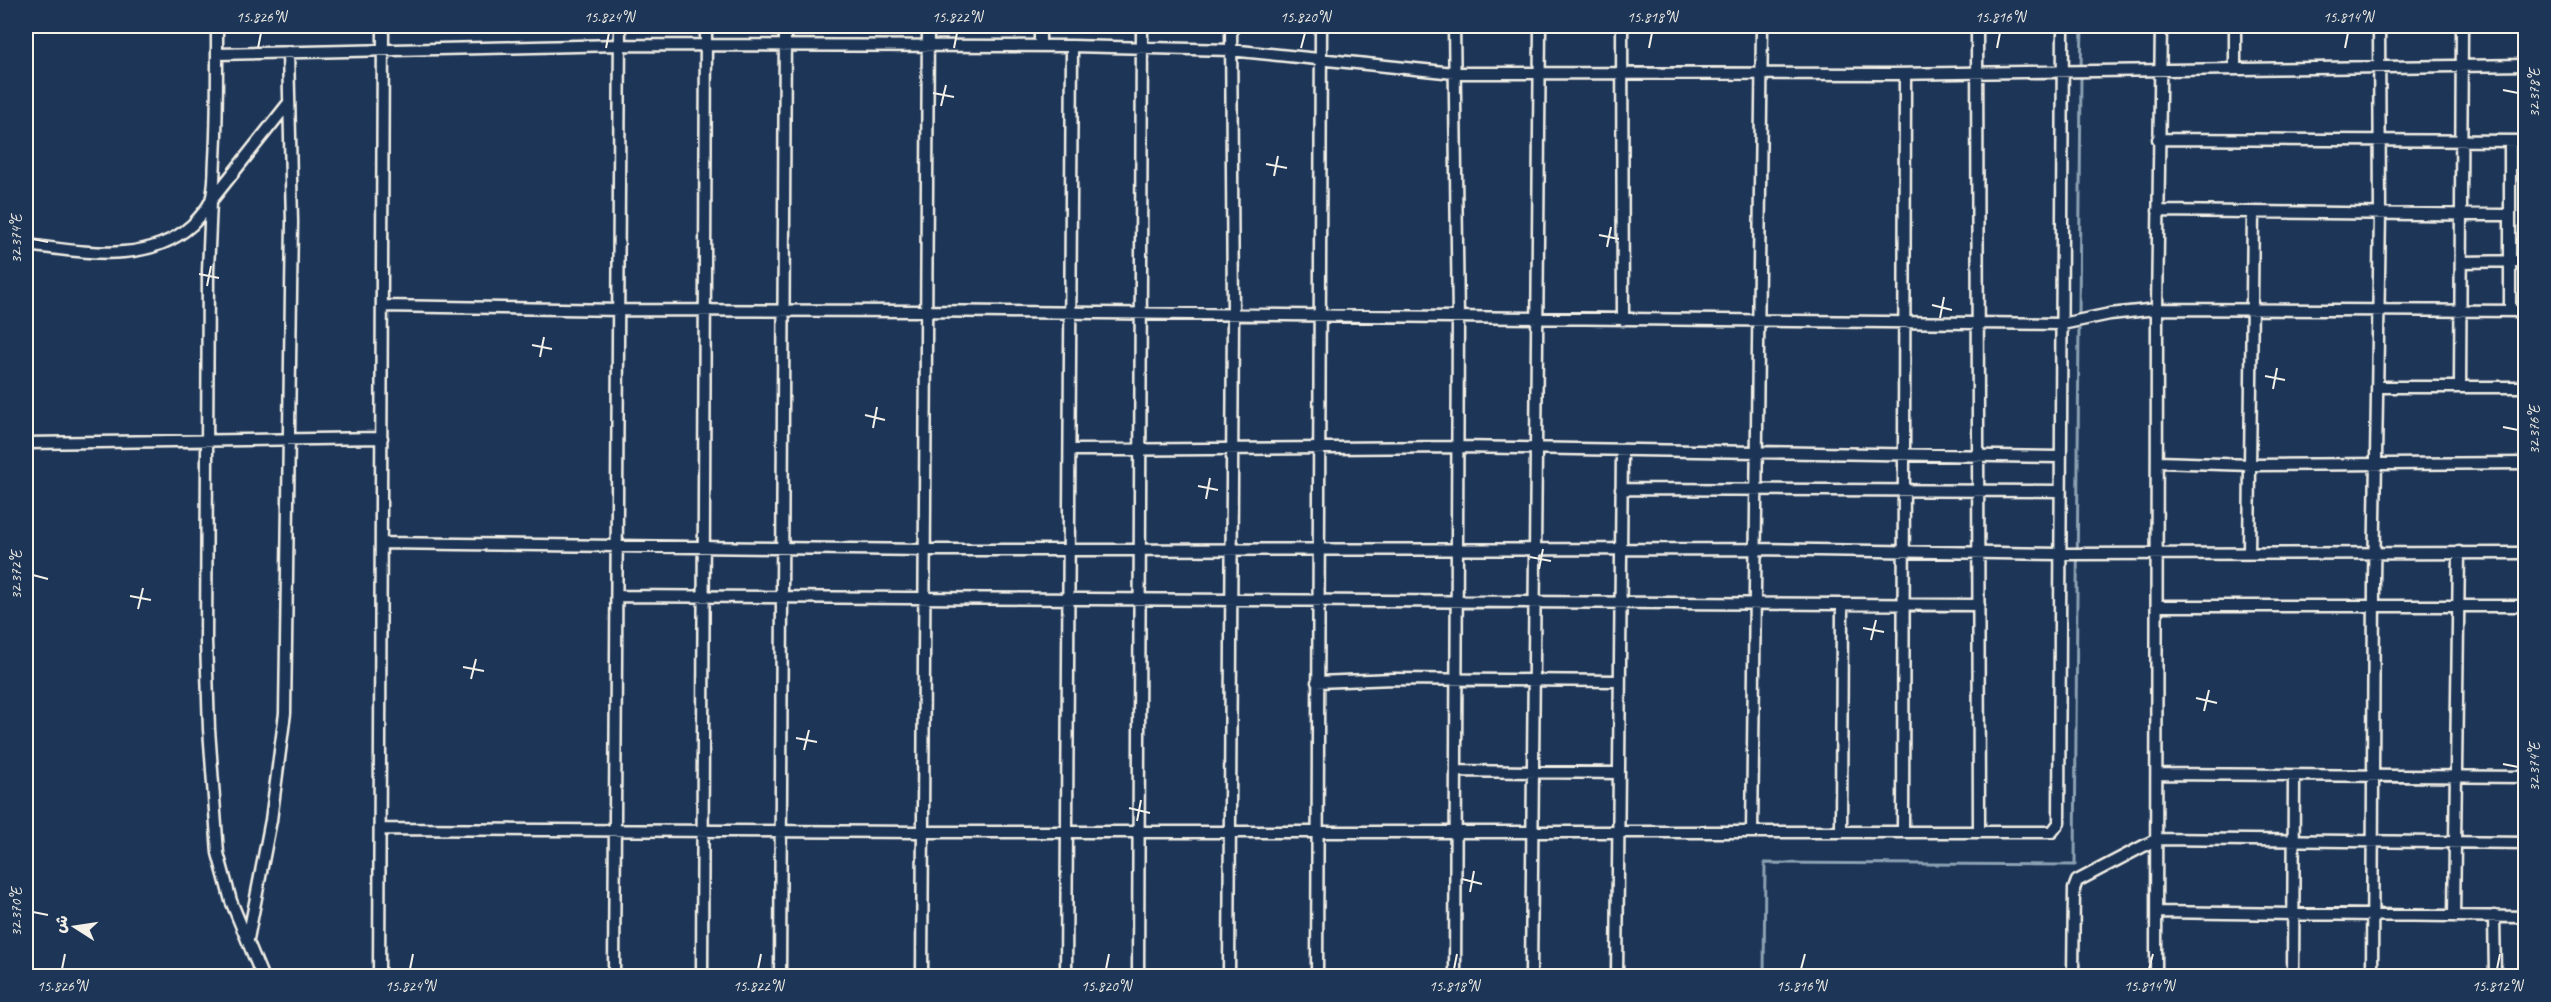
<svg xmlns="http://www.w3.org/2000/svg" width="2551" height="1002" font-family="Caveat,'Playpen Sans Arabic',sans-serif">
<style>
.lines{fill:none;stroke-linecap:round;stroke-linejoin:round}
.stream{stroke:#8da2b3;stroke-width:3}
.minor-casing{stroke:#f4f1e8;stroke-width:15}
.minor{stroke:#1d3557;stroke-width:10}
.ticks{fill:none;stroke:#f4f1e8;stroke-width:2}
.neatline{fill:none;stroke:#f4f1e8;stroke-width:2}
.ticks-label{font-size:15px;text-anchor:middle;fill:#f4f1e8}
</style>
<rect width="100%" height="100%" fill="#1d3557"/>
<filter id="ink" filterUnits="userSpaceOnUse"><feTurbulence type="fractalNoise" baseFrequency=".0167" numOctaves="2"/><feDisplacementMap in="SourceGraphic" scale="12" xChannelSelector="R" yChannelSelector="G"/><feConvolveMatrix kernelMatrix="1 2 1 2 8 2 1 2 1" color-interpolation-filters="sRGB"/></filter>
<g filter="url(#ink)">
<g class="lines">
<path class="stream" d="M2081,69L2082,26
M2079,318L2081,75
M1764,976L1765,863L2075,865L2079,324"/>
<g class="minor-casing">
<path id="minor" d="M1454,26L1458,319L1455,976
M1622,26L1623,320
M1977,26L1979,831
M1040,45V26
M217,54V26
M2235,68V26
M2158,139L2526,141
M2510,141V311
M2158,211L2510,215
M26,245C81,251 146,266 192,225C198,219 208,208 211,200C215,188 214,172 215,159C217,124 217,89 217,54L620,45L1072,46L1230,50L1454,73H1540L1891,74L2526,65
M2461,262L2526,261
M383,306L620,310L925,311L2062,324L2110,314L2157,309L2526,311
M2377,387H2526
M2460,387L2462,26
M26,443L382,438
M1071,450L1458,447L2060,457
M2158,462L2251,465L2526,463
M1621,489L2060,491
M382,543L925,550L1756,549L2059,554L2526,553
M2249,553L2253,212
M618,596L1979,605
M2158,606H2526
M1317,682L1394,679L1619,681
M1456,771L1619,773
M2157,774L2526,777
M381,829L922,832H2052L2059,823L2063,26
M1752,832L1762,26
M1841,832L1842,604
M1903,832L1905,74
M2156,912L2526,917
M2454,916L2459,552
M2494,916L2495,976
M248,939L271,820L285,713L292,222L288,52
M262,976L231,901L218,853L209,729L206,641L208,271L211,201L287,105
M379,976L383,26
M614,976L620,26
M702,976L706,26
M780,976L785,26
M922,976L928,26
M1066,976L1072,46
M1138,976L1142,26
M1229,976L1233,314L1231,26
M1317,976L1321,26
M1531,976L1540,26
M1617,976L1622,451
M2073,976L2074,889L2077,881L2157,839L2526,843
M2156,976L2157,309L2161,26
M2293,976L2294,777
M2372,976L2374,581L2380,213L2379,26"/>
</g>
<use href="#minor" class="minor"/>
</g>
</g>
<path class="ticks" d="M258,48L261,33M606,48L609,33M954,48L957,33M1301,48L1305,33M1649,48L1652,33M1997,48L2000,33M2345,48L2348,33M2503,90L2518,93M933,93L954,97M941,106L946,85M1266,164L1287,168M1274,176L1278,156M1599,235L1619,239M33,239L48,242M1607,247L1611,227M199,274L219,278M207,286L211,266M1932,305L1952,310M1940,318L1944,297M532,345L552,349M540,357L544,337M2265,376L2285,380M2273,389L2277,368M865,415L885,420M2503,427L2518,430M873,428L877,407M1198,486L1218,490M1206,499L1210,478M1530,557L1551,561M1539,569L1543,549M33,575L48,579M130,596L151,600M138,609L143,588M1863,628L1884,632M1871,640L1876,620M463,667L484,671M471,679L476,659M2196,698L2217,703M2204,711L2209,690M796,738L817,742M804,750L809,730M2503,764L2518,767M1129,808L1150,813M1137,821L1141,800M1462,879L1482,884M1470,892L1474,871M33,912L48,915M62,969L65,954M410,969L413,954M758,969L761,954M1106,969L1109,954M1454,969L1457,954M1801,969L1805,954M2149,969L2153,954M2497,969L2500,954"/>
<rect width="2551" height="1002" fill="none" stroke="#1d3557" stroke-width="66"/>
<g transform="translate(75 927) rotate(282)" stroke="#1d3557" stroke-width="4.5" paint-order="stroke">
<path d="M0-4.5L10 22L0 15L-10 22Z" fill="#f4f1e8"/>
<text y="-9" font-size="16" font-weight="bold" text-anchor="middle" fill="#f4f1e8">ش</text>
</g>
<rect x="33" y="33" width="2485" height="936" class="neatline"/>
<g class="ticks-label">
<text x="261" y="22">15.826°N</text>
<text x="609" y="22">15.824°N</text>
<text x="957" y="22">15.822°N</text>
<text x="1305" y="22">15.820°N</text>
<text x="1652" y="22">15.818°N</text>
<text x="2000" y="22">15.816°N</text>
<text x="2348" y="22">15.814°N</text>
<text transform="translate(2534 93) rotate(-90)" y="5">32.378°E</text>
<text transform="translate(16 239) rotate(-90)" y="5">32.374°E</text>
<text transform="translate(2534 430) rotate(-90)" y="5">32.376°E</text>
<text transform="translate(16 575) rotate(-90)" y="5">32.372°E</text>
<text transform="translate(2534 767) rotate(-90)" y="5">32.374°E</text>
<text transform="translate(16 912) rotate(-90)" y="5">32.370°E</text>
<text x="62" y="991">15.826°N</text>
<text x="410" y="991">15.824°N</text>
<text x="758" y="991">15.822°N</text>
<text x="1106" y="991">15.820°N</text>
<text x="1454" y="991">15.818°N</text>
<text x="1801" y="991">15.816°N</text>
<text x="2149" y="991">15.814°N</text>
<text x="2497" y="991">15.812°N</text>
</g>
</svg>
